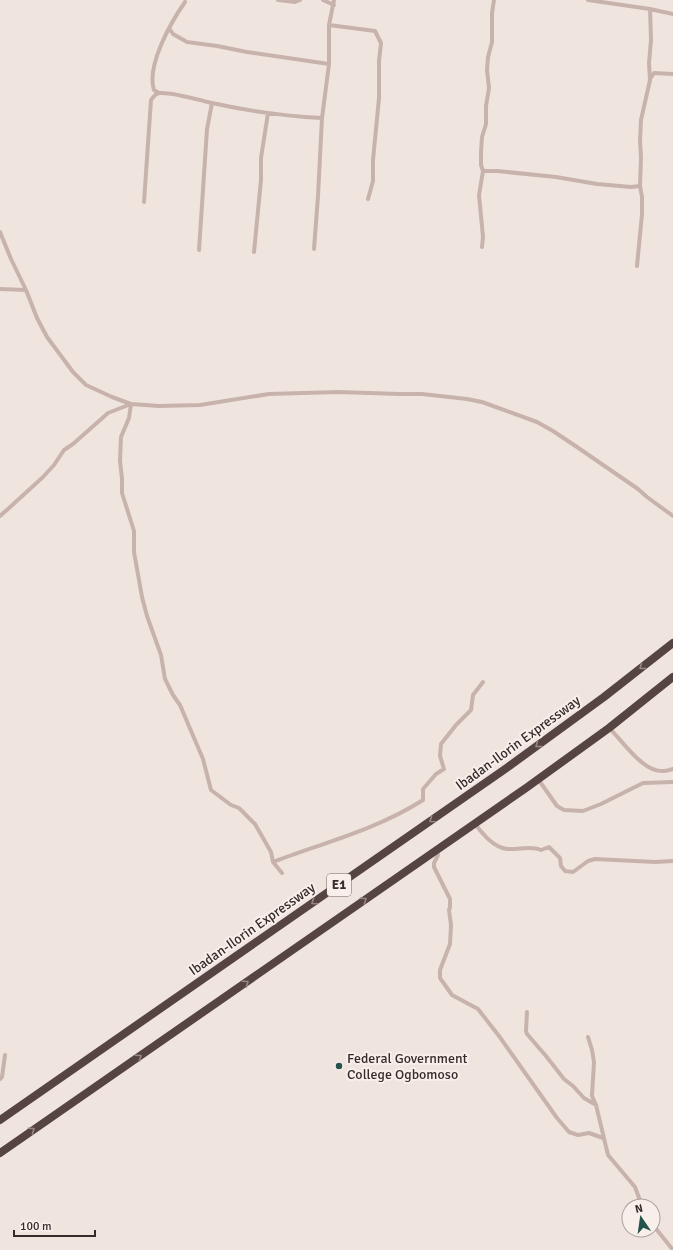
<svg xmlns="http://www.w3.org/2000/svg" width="673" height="1250" font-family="Signika,sans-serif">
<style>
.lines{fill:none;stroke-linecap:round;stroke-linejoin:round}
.street{stroke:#c7b3ac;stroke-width:4}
.highway{stroke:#554442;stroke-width:8}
.oneway{stroke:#968886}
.poi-dot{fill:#25524b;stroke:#f8efeb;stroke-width:1.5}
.labels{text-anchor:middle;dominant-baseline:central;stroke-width:4;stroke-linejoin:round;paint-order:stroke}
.shield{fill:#f8efeb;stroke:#706664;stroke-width:1}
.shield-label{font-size:13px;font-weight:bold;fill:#362b2a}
.street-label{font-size:14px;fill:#362b2a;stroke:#f8efeb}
.poi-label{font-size:14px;fill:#362b2a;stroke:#f8efeb;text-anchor:start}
</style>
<rect width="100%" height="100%" fill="#f0e4df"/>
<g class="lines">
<path class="street" d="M278,0L295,2L300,0
M323,0L334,5
M588,0L650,9L673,14
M329,25L375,31L381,43L379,61V98L373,160V181L368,199
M169,28L173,34L187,42L217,46L247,52L329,64
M650,79L654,73L673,74
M159,93L154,90C146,66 171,22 185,2
M483,171H497L556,177L597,184L631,187L640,186
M144,202L151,100C153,97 156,93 160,93C173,92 199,100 212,103C248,111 285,116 322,118
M0,232L11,259L26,290L37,318L47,337L73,372L86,385L112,397L131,404L159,406L200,405L269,394L338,392L400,394H422L467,399L482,402L537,422L553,431L577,447L638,489L647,497L673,516
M482,247L483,237L479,195L483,171L481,165V152L482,137L486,124V106L489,88L487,70L488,57L492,42V13L494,0
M314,249L318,196L322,118L329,64V25L334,0
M199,250L207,129L212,103
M254,252L261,180V158L268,113
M637,266L642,214V197L640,186L641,157L640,141L641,120L650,80L649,63L651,40L650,9
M0,289L26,290
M131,404L129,418L121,437L120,461L122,479V493L134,531V552L142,597L147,616L161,655L165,679L173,695L180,705L203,759L211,790L231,805L239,808L255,824L271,852L273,862L282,873
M0,516L8,509L43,477L54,465L64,450L73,444L108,413L131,404
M609,728C623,741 643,773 664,771C667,771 670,770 673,769
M538,779L557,806L564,810L583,811L601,804L643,783L673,782
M475,824C483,834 493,847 507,849C519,850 530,845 541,850L549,847L560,858L561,866L565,871L573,872L588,861L595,859L655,862L673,861
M436,851L438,855L434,863V867L450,899V907L449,910L451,925L450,944L440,970V978L452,995L478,1009L499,1036L557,1118L569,1132L578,1135L589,1133L603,1138
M273,862C323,843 378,829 423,800V789L436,774L444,769L440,756L441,744L456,725L471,710L473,695L483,682
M527,1012L526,1031L527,1034L546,1056L564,1079L573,1086L584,1098L596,1105
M588,1037L592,1050L594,1062L592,1096L596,1105L608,1155L635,1187L642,1206
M0,1079L2,1077L5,1055
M653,1225L673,1250"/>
<path class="highway" d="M0,1120L508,767L604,697L673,643
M0,1153L526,788L609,728L673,677"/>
</g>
<defs><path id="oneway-chevron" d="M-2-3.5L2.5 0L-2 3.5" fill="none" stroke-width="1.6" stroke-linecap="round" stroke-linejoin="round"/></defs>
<g class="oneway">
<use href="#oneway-chevron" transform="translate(642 667) rotate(142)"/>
<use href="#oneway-chevron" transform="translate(538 745) rotate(144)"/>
<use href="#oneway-chevron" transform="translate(432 820) rotate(145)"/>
<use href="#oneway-chevron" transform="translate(364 900) rotate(-35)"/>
<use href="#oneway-chevron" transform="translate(314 902) rotate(145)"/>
<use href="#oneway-chevron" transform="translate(246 983) rotate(-35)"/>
<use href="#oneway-chevron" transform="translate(139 1057) rotate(-35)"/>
<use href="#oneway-chevron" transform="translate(32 1130) rotate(-35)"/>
</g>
<circle class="poi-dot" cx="339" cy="1066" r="4"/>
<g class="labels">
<rect class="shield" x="327" y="874" width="24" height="22" rx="3"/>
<g class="shield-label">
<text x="339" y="885">E1</text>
</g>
<g class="street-label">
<text transform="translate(518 743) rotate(-36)">Ibadan-Ilorin Expressway</text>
<text transform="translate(252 929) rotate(-35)">Ibadan-Ilorin Expressway</text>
</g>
<g class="poi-label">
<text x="347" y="1058">Federal Government<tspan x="347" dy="16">College Ogbomoso</tspan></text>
</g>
</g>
<g transform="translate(641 1218) rotate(347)"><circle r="19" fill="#f8efeb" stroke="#aaa19e"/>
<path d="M0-3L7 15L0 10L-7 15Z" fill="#25524b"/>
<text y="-6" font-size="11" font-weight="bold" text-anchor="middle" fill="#362b2a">N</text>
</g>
<path d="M14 1230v6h81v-6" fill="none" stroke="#362b2a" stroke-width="2"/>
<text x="20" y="1230" font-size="12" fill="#362b2a" stroke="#f8efeb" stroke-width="3" paint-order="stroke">100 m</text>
</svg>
